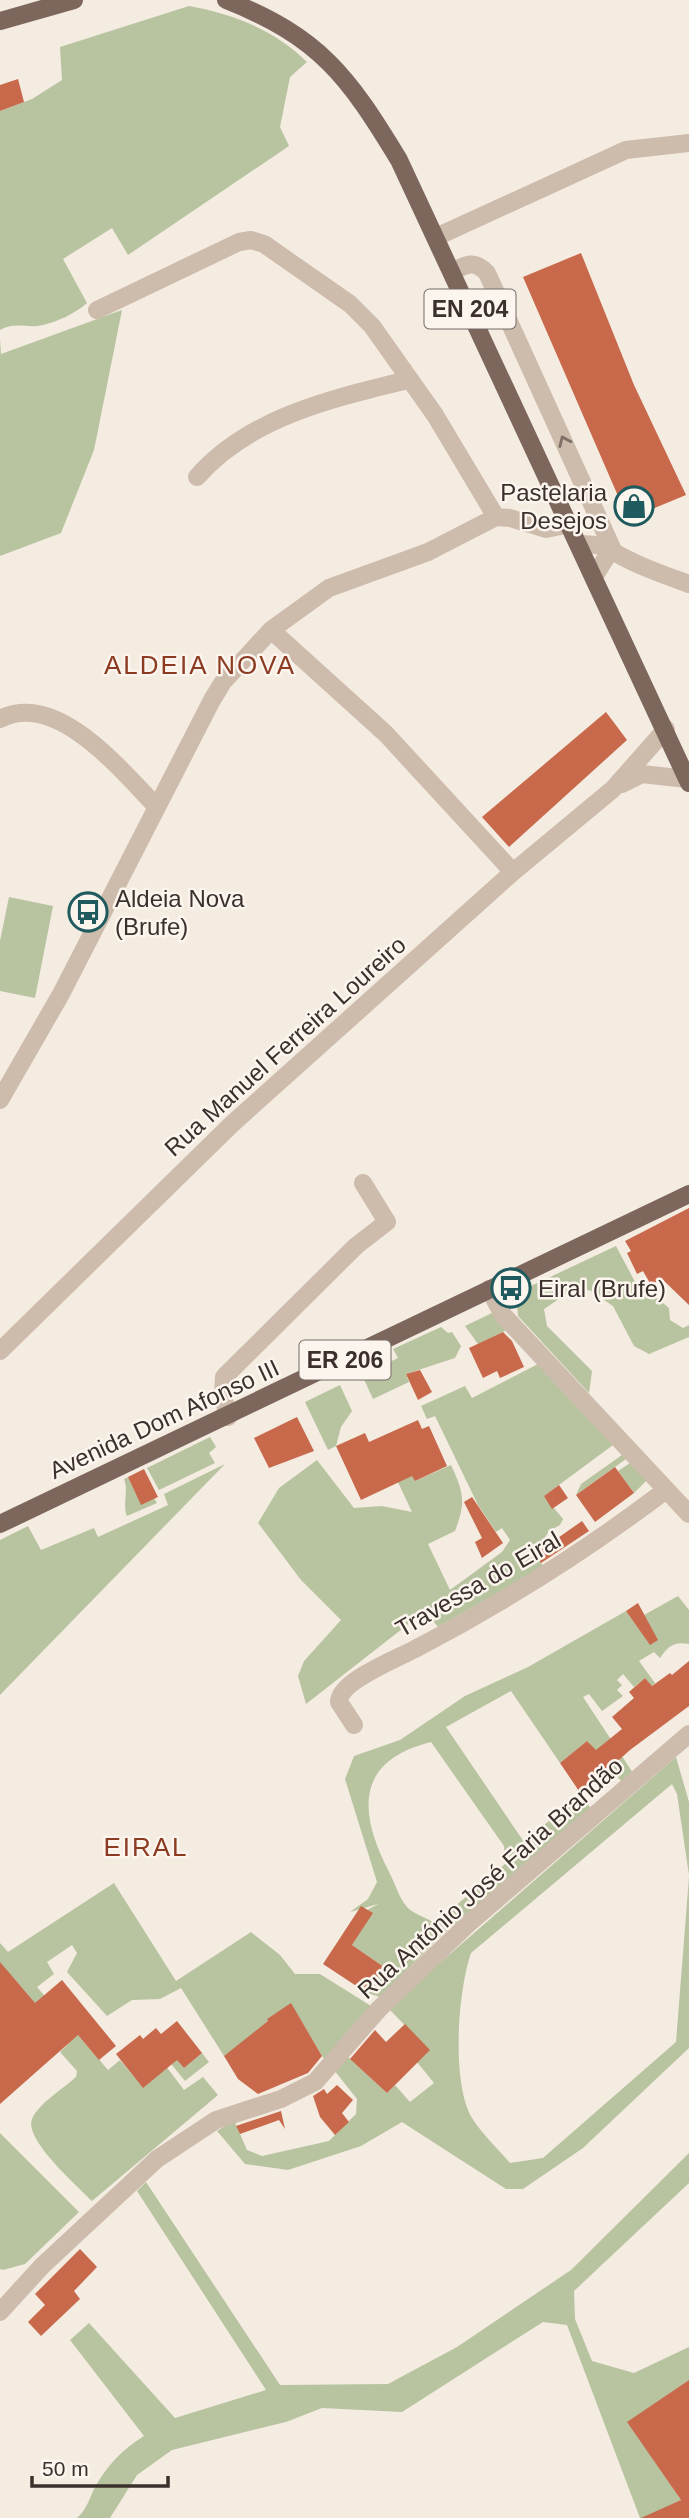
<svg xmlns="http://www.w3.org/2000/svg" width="689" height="2518" font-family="Helvetica,sans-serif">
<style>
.green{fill:#b8c4a0;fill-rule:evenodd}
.building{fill:#c8694b}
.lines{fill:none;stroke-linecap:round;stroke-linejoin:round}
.minor{stroke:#cdbbac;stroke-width:18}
.major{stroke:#7d675c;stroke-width:18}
.oneway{stroke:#7d6f65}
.labels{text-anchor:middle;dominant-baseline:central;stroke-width:5;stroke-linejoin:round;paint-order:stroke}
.shield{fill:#fbf5ee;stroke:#756b66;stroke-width:2}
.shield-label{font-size:23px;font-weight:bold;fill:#3b302b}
.poi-label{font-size:24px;fill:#3b302b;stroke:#fbf5ee;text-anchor:start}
.street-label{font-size:24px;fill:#3b302b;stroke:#fbf5ee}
.neighbourhood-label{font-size:26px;letter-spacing:2px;fill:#8c3b22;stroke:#fbf5ee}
</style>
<rect width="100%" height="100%" fill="#f4ebe1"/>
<path class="green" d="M189,6C233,14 275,30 307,62L290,77L280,127L289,146L128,255L112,228L63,259L87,303C76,313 57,322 43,325C27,329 15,321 0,330V111L32,99L62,80L60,47Z
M122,310L94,450L61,533L0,556V339L1,354Z
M9,897L53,906L35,998L0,991V941Z
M616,1246L642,1295L657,1298L669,1308L670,1320L683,1328L689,1325V1337L649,1354L634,1346L613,1306L589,1290L568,1293L544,1309L547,1326L592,1371L589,1393L518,1316L516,1293Z
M492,1313L507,1330L478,1344L465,1326Z
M441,1327L448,1333L452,1332L461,1346L455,1358L406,1374L409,1382L373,1399L362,1375L398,1358L393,1349Z
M538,1364L613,1445L544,1496L563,1519L560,1525L549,1531L535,1554L544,1567L438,1627L425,1611L306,1704L298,1676L304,1661L341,1620L301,1580L258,1523L279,1488L317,1460L354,1508L382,1506L412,1512L395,1476L409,1469L415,1481L451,1465C464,1493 466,1502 455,1531L428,1544L450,1590L502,1552L510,1540L502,1528L496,1532L478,1505L435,1416L427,1419L421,1406L465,1386L472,1398Z
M340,1385L352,1411L341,1427L336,1446L328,1450L305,1402Z
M210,1437L216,1447L209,1453L215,1463L159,1490L147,1468Z
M622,1455L626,1459L576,1495L581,1484Z
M630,1463L647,1480L634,1493L618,1471Z
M225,1464L0,1695V1540L28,1526L41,1550L94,1528L98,1537L168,1505L164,1494Z
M128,1477L141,1504L154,1498L157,1503L127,1516C122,1504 129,1491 124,1479Z
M678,1596L689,1610V1644C674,1641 668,1646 660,1658L654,1652L639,1661L655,1683L652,1686L645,1678L634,1687L623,1674L617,1680L622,1685L617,1690L623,1696L602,1711L589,1694L583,1697L633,1773L622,1782L587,1741L560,1763L511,1691L446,1727L524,1842L581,1794L591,1809L442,1935L380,1997L367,1993L384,1967L352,1945L364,1926L353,1918L378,1904L350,1912L368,1899L377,1882L345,1779L354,1756L400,1740L465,1696L528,1667L626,1611L639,1629L648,1622L644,1615ZM431,1742L504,1846L505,1864L435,1923C427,1918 413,1914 407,1907C399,1898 395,1883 389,1872C358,1812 355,1761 431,1742Z
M676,1757L689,1802V1875L677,1794L672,1784L471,1953C458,1991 451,2082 472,2118C482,2134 498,2149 510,2163L543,2158L676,2042L689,1877V2048L583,2148L523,2189H506L402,2122L361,2146L288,2170L245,2164L217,2131L234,2120L247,2150L262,2156L329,2141L356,2114L357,2099L334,2070L347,2056L387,2093L395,2085L410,2102L434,2083L417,2062L429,2050L388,2008Z
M114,1883L176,1981L251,1932L280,1955L295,1974H320L371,2006L324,2059L291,2004L267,2019L271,2026L224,2056L181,1988L160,1999L132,2000L107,2016L67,1972L77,1953L72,1945L47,1962L54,1974L37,1987L108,2070L120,2060L143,2087L159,2057L184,2090L203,2077L218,2095L92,2201C78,2186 24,2140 32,2119C39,2103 63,2089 76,2077L77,2071L60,2052L69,2043L0,1963V1943L8,1952Z
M169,2049L184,2068L202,2053L209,2062L185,2081L163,2054Z
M0,2133L79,2212L25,2264L3,2270L0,2269Z
M689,2153V2183L574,2291L575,2319L592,2361L634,2373L689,2347V2380L628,2422L681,2500L653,2518H640L567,2325L543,2322L402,2412L322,2408L286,2422L172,2450L137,2475L110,2518H77C86,2510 89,2500 94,2489C107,2465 122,2450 144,2436L70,2340L89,2323L175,2418L266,2390L137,2191L146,2182L280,2385L388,2384L457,2347L571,2270Z"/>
<path class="building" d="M18,79L24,102L0,111V85Z
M581,253L634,385L686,495L628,519L523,277Z
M606,712L627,740L509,847L482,817Z
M689,1208V1305L662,1279L651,1285L643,1271L637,1274L627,1253L631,1251L625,1241Z
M503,1332L512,1341L524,1367L500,1378L497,1371L483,1378L469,1348Z
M420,1370L432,1392L418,1400L406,1374Z
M297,1417L314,1451L269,1468L254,1438Z
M418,1420L422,1429L429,1426L447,1466L415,1481L412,1476L361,1500L336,1446L365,1433L369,1442Z
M615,1467L634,1493L595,1522L576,1495Z
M144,1469L158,1497L141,1505L128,1477Z
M559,1485L568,1498L552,1509L544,1496Z
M472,1497L503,1543L482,1558L475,1542L482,1538L464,1502Z
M582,1521L589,1531L541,1563L535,1554Z
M638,1603L658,1640L650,1645L626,1611Z
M689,1661V1706L630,1750L581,1794L560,1763L587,1741L596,1750L622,1729L612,1717L634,1698L629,1692L645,1678L652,1686L670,1673L672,1675Z
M361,1906L373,1913L352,1945L384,1967L367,1993L323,1964Z
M0,1962L35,2003L62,1980L116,2046L99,2060L78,2035L0,2104Z
M291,2003L322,2056L308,2073L258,2094L238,2079L224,2056L268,2021L267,2019Z
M177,2021L202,2053L184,2068L177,2060L143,2088L116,2054L140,2035L143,2039L156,2028L161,2034Z
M405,2024L430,2050L387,2093L350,2059L375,2030L386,2042Z
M337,2085L353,2100L342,2113L349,2122L335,2135L320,2117L313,2096L324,2089L327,2094Z
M281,2111L285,2129L279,2120L240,2134L236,2126Z
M80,2249L97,2267L74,2291L80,2299L41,2336L28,2322L45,2305L35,2294Z
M689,2380V2518H641L681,2500L627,2422Z"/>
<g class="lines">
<path class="minor" d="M436,237L626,150L689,143
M453,271C467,264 475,260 487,273L612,548
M97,310L239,242L251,240L264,244L350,304L372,326L435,415L496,517
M197,477C249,417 334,398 408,380
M579,544C609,544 607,550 631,561C649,570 670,577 689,584
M594,577L612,548
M271,630L386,734L513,872
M0,719C56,690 120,769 155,805
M622,784L642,774L687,779
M0,1100L61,994L212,700L223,682L271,630L329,588L428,552L496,517L510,518L546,529L570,524
M489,1289L503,1315L689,1514
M0,1351L232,1124L513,872L613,789L666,729
M228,1417L223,1396L224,1377L356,1246L387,1222L363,1183
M354,1725L339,1702C339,1681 397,1659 415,1649C503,1603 587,1550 666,1490
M0,2312L42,2266L157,2159L216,2120L281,2099L315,2082L379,2009L468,1924L689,1734"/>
<path class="major" d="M226,0C320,37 348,76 399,160L689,783
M0,21L74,0
M0,1524L689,1194"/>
</g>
<defs><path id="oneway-chevron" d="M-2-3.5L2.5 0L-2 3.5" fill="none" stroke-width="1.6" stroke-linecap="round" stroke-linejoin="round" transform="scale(1.75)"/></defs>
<use class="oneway" href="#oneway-chevron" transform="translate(564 441) rotate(-114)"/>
<defs>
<g id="shop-ring" transform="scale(2.0125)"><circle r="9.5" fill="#fbf5ee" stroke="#1f5a5e" stroke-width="1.5"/><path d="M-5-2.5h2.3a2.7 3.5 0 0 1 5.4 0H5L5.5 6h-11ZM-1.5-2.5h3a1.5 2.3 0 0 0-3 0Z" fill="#1f5a5e"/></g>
<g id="bus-ring" transform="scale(2.0125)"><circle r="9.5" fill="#fbf5ee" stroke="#1f5a5e" stroke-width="1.5"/><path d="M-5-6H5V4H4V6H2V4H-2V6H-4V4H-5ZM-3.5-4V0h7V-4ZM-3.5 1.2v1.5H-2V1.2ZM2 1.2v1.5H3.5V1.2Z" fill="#1f5a5e"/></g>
</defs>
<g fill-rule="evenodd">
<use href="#shop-ring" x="634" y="506"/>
<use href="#bus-ring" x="88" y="912"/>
<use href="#bus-ring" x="511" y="1288"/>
</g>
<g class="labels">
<g class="shield">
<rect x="424.5" y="289.5" width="91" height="39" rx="5"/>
<rect x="299.5" y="1340.5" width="91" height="39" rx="5"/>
</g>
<g class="shield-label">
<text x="470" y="309">EN 204</text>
<text x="345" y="1360">ER 206</text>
</g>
<g class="poi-label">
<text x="607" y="492" text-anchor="end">Pastelaria<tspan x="607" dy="28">Desejos</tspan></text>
<text x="115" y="898">Aldeia Nova<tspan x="115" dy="28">(Brufe)</tspan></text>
<text x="538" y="1288">Eiral (Brufe)</text>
</g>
<g class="street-label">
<text transform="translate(285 1046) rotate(-42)">Rua Manuel Ferreira Loureiro</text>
<text transform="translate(164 1419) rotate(-25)">Avenida Dom Afonso III</text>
<text transform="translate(478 1584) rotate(-30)">Travessa do Eiral</text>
<text transform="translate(490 1878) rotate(-42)">Rua António José Faria Brandão</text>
</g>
<g class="neighbourhood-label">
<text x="200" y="665">ALDEIA NOVA</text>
<text x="146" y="1847">EIRAL</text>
</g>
</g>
<path d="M32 2476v10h136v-10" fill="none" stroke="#3b302b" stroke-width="3.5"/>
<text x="42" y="2476" font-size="21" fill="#3b302b" stroke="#fbf5ee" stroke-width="5" paint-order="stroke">50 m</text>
</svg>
